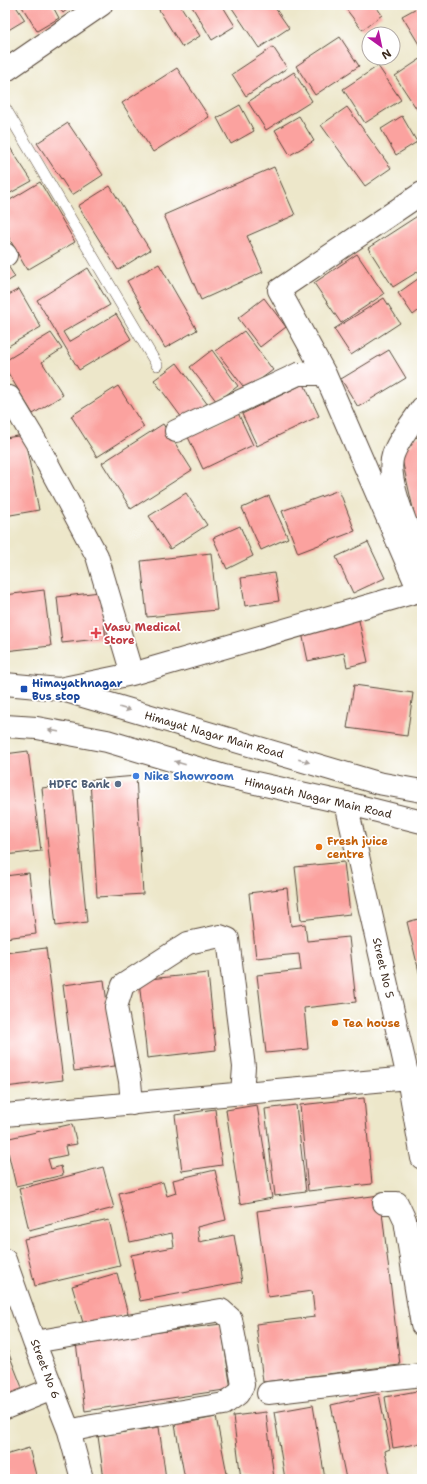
<svg xmlns="http://www.w3.org/2000/svg" width="427" height="1484" font-family="'Shantell Sans',sans-serif">
<style>
.building{fill:#fba29f}
.lines{fill:none;stroke-linecap:round;stroke-linejoin:round}
.lane-casing{stroke:#564638;stroke-width:12}
.street-casing{stroke:#564638;stroke-width:24}
.primary-casing{stroke:#564638;stroke-width:24}
.lane{stroke:#fff;stroke-width:11}
.street{stroke:#fff;stroke-width:22}
.primary{stroke:#fff;stroke-width:22}
.oneway{fill:#a79f9a}
.health-dot{fill:#e0444e;stroke:#fff;stroke-width:1.5}
.transit-dot{fill:#1a4fb4;stroke:#fff;stroke-width:1.5}
.shop-dot{fill:#3f7fe0;stroke:#fff;stroke-width:1.5}
.service-dot{fill:#5c6f8a;stroke:#fff;stroke-width:1.5}
.food-dot{fill:#e8710a;stroke:#fff;stroke-width:1.5}
.labels{text-anchor:middle;dominant-baseline:central;stroke-width:3.5;stroke-linejoin:round;paint-order:stroke}
.health-label{font-size:11px;font-weight:bold;fill:#be3a42;stroke:#fff;text-anchor:start}
.transit-label{font-size:11px;font-weight:bold;fill:#164399;stroke:#fff;text-anchor:start}
.street-label{font-size:11px;fill:#3b2a1e;stroke:#fff}
.shop-label{font-size:11px;font-weight:bold;fill:#366cbe;stroke:#fff;text-anchor:start}
.service-label{font-size:11px;font-weight:bold;fill:#4e5e75;stroke:#fff;text-anchor:end}
.food-label{font-size:11px;font-weight:bold;fill:#c56008;stroke:#fff;text-anchor:start}
</style>
<rect width="100%" height="100%" fill="#fff"/>
<filter id="ink" filterUnits="userSpaceOnUse"><feTurbulence type="fractalNoise" baseFrequency=".025" numOctaves="2"/><feDisplacementMap in="SourceGraphic" scale="8" xChannelSelector="R" yChannelSelector="G"/><feConvolveMatrix kernelMatrix="1 2 1 2 8 2 1 2 1" color-interpolation-filters="sRGB"/></filter>
<filter id="wash" filterUnits="userSpaceOnUse"><feTurbulence type="fractalNoise" baseFrequency=".012" numOctaves="4" result="noise"/><feDisplacementMap in="SourceGraphic" scale="16" xChannelSelector="R" yChannelSelector="G"/><feGaussianBlur stdDeviation="0.9" result="paint"/><feColorMatrix in="noise" values="0 0 0 0 0 0 0 0 0 0 0 0 0 0 0 0 0 1.4 0 .05"/><feComposite in="paint" operator="in"/></filter>
<g filter="url(#wash)">
<rect width="100%" height="100%" fill="#ede7ca"/>
<g id="blocks">
<path class="building" d="M5,5H15L25,20L5,32Z
M21,5H52L59,18L37,31Z
M57,5H73L63,13Z
M156,5H180L200,36L182,47Z
M191,5H222L235,26L212,40Z
M230,5H273L289,28L259,48Z
M343,5H375L382,15L362,30Z
M422,5V45L420,46L402,16Z
M340,37L359,66L315,95L296,66Z
M273,47L287,68L246,96L232,74Z
M422,58V117L395,76Z
M378,66L401,100L365,123L343,89Z
M177,68L209,117L153,152L122,103Z
M294,72L312,101L266,130L248,102Z
M240,105L254,131L231,144L217,118Z
M347,107L391,168L365,186L321,125Z
M299,116L314,141L290,155L275,130Z
M402,116L417,142L396,155L381,129Z
M68,123L103,175L72,195L37,143Z
M5,140L32,181L5,196Z
M274,167L295,215L247,236L263,272L201,300L164,215Z
M40,182L75,242L27,270L5,231V203Z
M110,186L150,250L118,270L78,206Z
M422,213V269L393,287L368,248Z
M357,254L384,294L341,323L314,283Z
M5,261L15,277L5,283Z
M159,264L197,330L165,348L127,281Z
M88,268L110,305L63,332L69,342L116,314L131,339L79,370L37,300Z
M422,276V308L413,315L398,293Z
M19,289L41,327L5,348V297Z
M264,298L286,327L260,347L238,318Z
M384,298L400,323L351,355L334,329Z
M244,331L273,370L246,390L216,351Z
M51,333L62,349L42,362L63,395L33,414L5,368V361Z
M212,350L238,386L217,402L190,367Z
M389,350L406,378L358,407L341,379Z
M177,363L208,405L185,422L154,380Z
M304,384L319,416L257,446L242,414Z
M118,386L144,427L97,457L71,416Z
M238,413L253,445L203,469L188,437Z
M163,424L192,470L131,509L102,463Z
M24,435L39,510L5,516V438Z
M422,436V544H421L401,455L404,446L412,445L410,439Z
M339,490L355,531L298,553L282,511Z
M186,493L207,525L170,549L149,516Z
M269,496L288,538L261,550L242,508Z
M240,526L253,556L227,569L213,538Z
M368,542L385,578L353,593L336,557Z
M211,553L217,610L147,617L141,561Z
M274,573L279,601L245,606L241,578Z
M44,590L51,646L5,651V595Z
M100,592L106,638L62,643L57,597Z
M358,616L368,662L347,667L344,653L308,661L301,628Z
M354,685L413,693L407,736L347,728Z
M28,751L41,851L5,855V754Z
M136,776L143,894L97,897L90,780Z
M73,784L87,922L56,926L42,788Z
M344,862L350,914L301,920L295,867Z
M29,873L36,934L5,938V876Z
M287,888L291,926L305,924L307,941L349,937L356,1002L304,1008L308,1049L266,1053L257,975L301,970L299,954L256,958L249,893Z
M422,918V980H421L407,922Z
M46,948L63,1080L5,1087V953Z
M208,973L216,1050L147,1058L139,980Z
M104,980L115,1066L74,1071L63,985Z
M364,1098L372,1184L308,1191L300,1105Z
M257,1105L272,1198L240,1204L226,1110Z
M296,1105L306,1192L275,1196L265,1109Z
M215,1109L222,1165L182,1171L175,1115Z
M72,1124L77,1144L65,1146L67,1155L48,1159L51,1169L61,1166L63,1175L16,1186L5,1139Z
M103,1167L114,1208L29,1230L19,1189Z
M215,1170L226,1220L197,1227L199,1242L234,1235L242,1282L140,1301L131,1255L174,1247L172,1233L130,1242L119,1193L163,1182L167,1196L176,1193L173,1180Z
M380,1195L400,1365L263,1382L256,1324L315,1317L312,1291L268,1297L257,1211Z
M109,1220L120,1266L35,1286L24,1239Z
M117,1273L128,1314L84,1326L72,1286Z
M221,1324L231,1389L85,1411L76,1343Z
M5,1344L23,1390L5,1397Z
M422,1390V1443L393,1448L385,1397Z
M379,1394L390,1449L385,1451L391,1479H346L331,1405Z
M313,1405L325,1479H285L274,1412Z
M266,1412L274,1479H241L233,1416Z
M216,1417L228,1479H185L175,1425Z
M159,1427L166,1479H104L98,1436Z
M29,1448L37,1479H5V1455Z"/>
</g>
</g>
<g filter="url(#ink)">
<use href="#blocks" fill-opacity="0" stroke="#564638" stroke-width="1"/>
<g class="lines">
<g class="lane-casing">
<path id="lane" d="M5,108L157,365"/>
</g>
<g class="street-casing">
<path id="street" d="M5,71L101,5
M5,254L6,255
M9,397L36,442L97,556L132,674
M176,431L298,374H325
M416,550C408,527 385,478 393,455C399,438 412,423 422,408
M419,591L325,374L279,290L422,193
M59,689L132,674L419,591L422,592
M346,803L408,1078L422,1158
M132,1104L130,1081L116,1007L123,985L188,943L220,936L228,939L244,1067L242,1093
M5,1115L408,1078L422,1079
M384,1203H397L405,1220L412,1265
M5,1260L34,1342L69,1431L82,1479
M422,1264L412,1265L422,1325
M34,1342L221,1310L231,1319L243,1385L238,1394L224,1404L92,1426L69,1431
M268,1393L422,1375
M5,1408L52,1389"/>
</g>
<g class="primary-casing">
<path id="primary" d="M5,684L59,689L378,783L422,791
M5,726L37,728L107,741L224,776L346,803L422,822"/>
</g>
<use href="#lane" class="lane"/>
<use href="#street" class="street"/>
<use href="#primary" class="primary"/>
</g>
<defs><path id="oneway-solid" d="M-6-.8H1V-3.2L6.5 0L1 3.2V.8H-6Z"/></defs>
<g class="oneway">
<use href="#oneway-solid" transform="translate(125 709) rotate(16)"/>
<use href="#oneway-solid" transform="translate(54 731) rotate(-170)"/>
<use href="#oneway-solid" transform="translate(304 761) rotate(16)"/>
<use href="#oneway-solid" transform="translate(180 763) rotate(-163)"/>
</g>
</g>
<path class="health-dot" d="M94 627h4v4h4v4h-4v4h-4v-4h-4v-4h4z"/>
<rect class="transit-dot" x="20" y="685" width="8" height="8" rx="2"/>
<circle class="shop-dot" cx="136" cy="776" r="4"/>
<circle class="service-dot" cx="118" cy="784" r="4"/>
<g class="food-dot">
<circle cx="319" cy="847" r="4"/>
<circle cx="335" cy="1023" r="4"/>
</g>
<g class="labels">
<g class="health-label">
<text x="104" y="627">Vasu Medical<tspan x="104" dy="13">Store</tspan></text>
</g>
<g class="transit-label">
<text x="32" y="683">Himayathnagar<tspan x="32" dy="13">Bus stop</tspan></text>
</g>
<g class="street-label">
<text transform="translate(214 735) rotate(16)">Himayat Nagar Main Road</text>
<text transform="translate(318 798) rotate(13)">Himayath Nagar Main Road</text>
<text transform="translate(383 968) rotate(77)">Street No 5</text>
<text transform="translate(45 1369) rotate(69)">Street No 6</text>
</g>
<g class="shop-label">
<text x="144" y="776">Nike Showroom</text>
</g>
<g class="service-label">
<text x="110" y="784">HDFC Bank</text>
</g>
<g class="food-label">
<text x="327" y="841">Fresh juice<tspan x="327" dy="13">centre</tspan></text>
<text x="343" y="1023">Tea house</text>
</g>
</g>
<rect width="427" height="1484" fill="none" stroke="#fff" stroke-width="20"/>
<g transform="translate(381 46) rotate(147)"><circle r="19" fill="#ffffff" stroke="#b1aaa5"/>
<path d="M0-3L7 15L0 10L-7 15Z" fill="#b5179e"/>
<text y="-6" font-size="11" font-weight="bold" text-anchor="middle" fill="#3b2a1e">N</text>
</g>
</svg>
